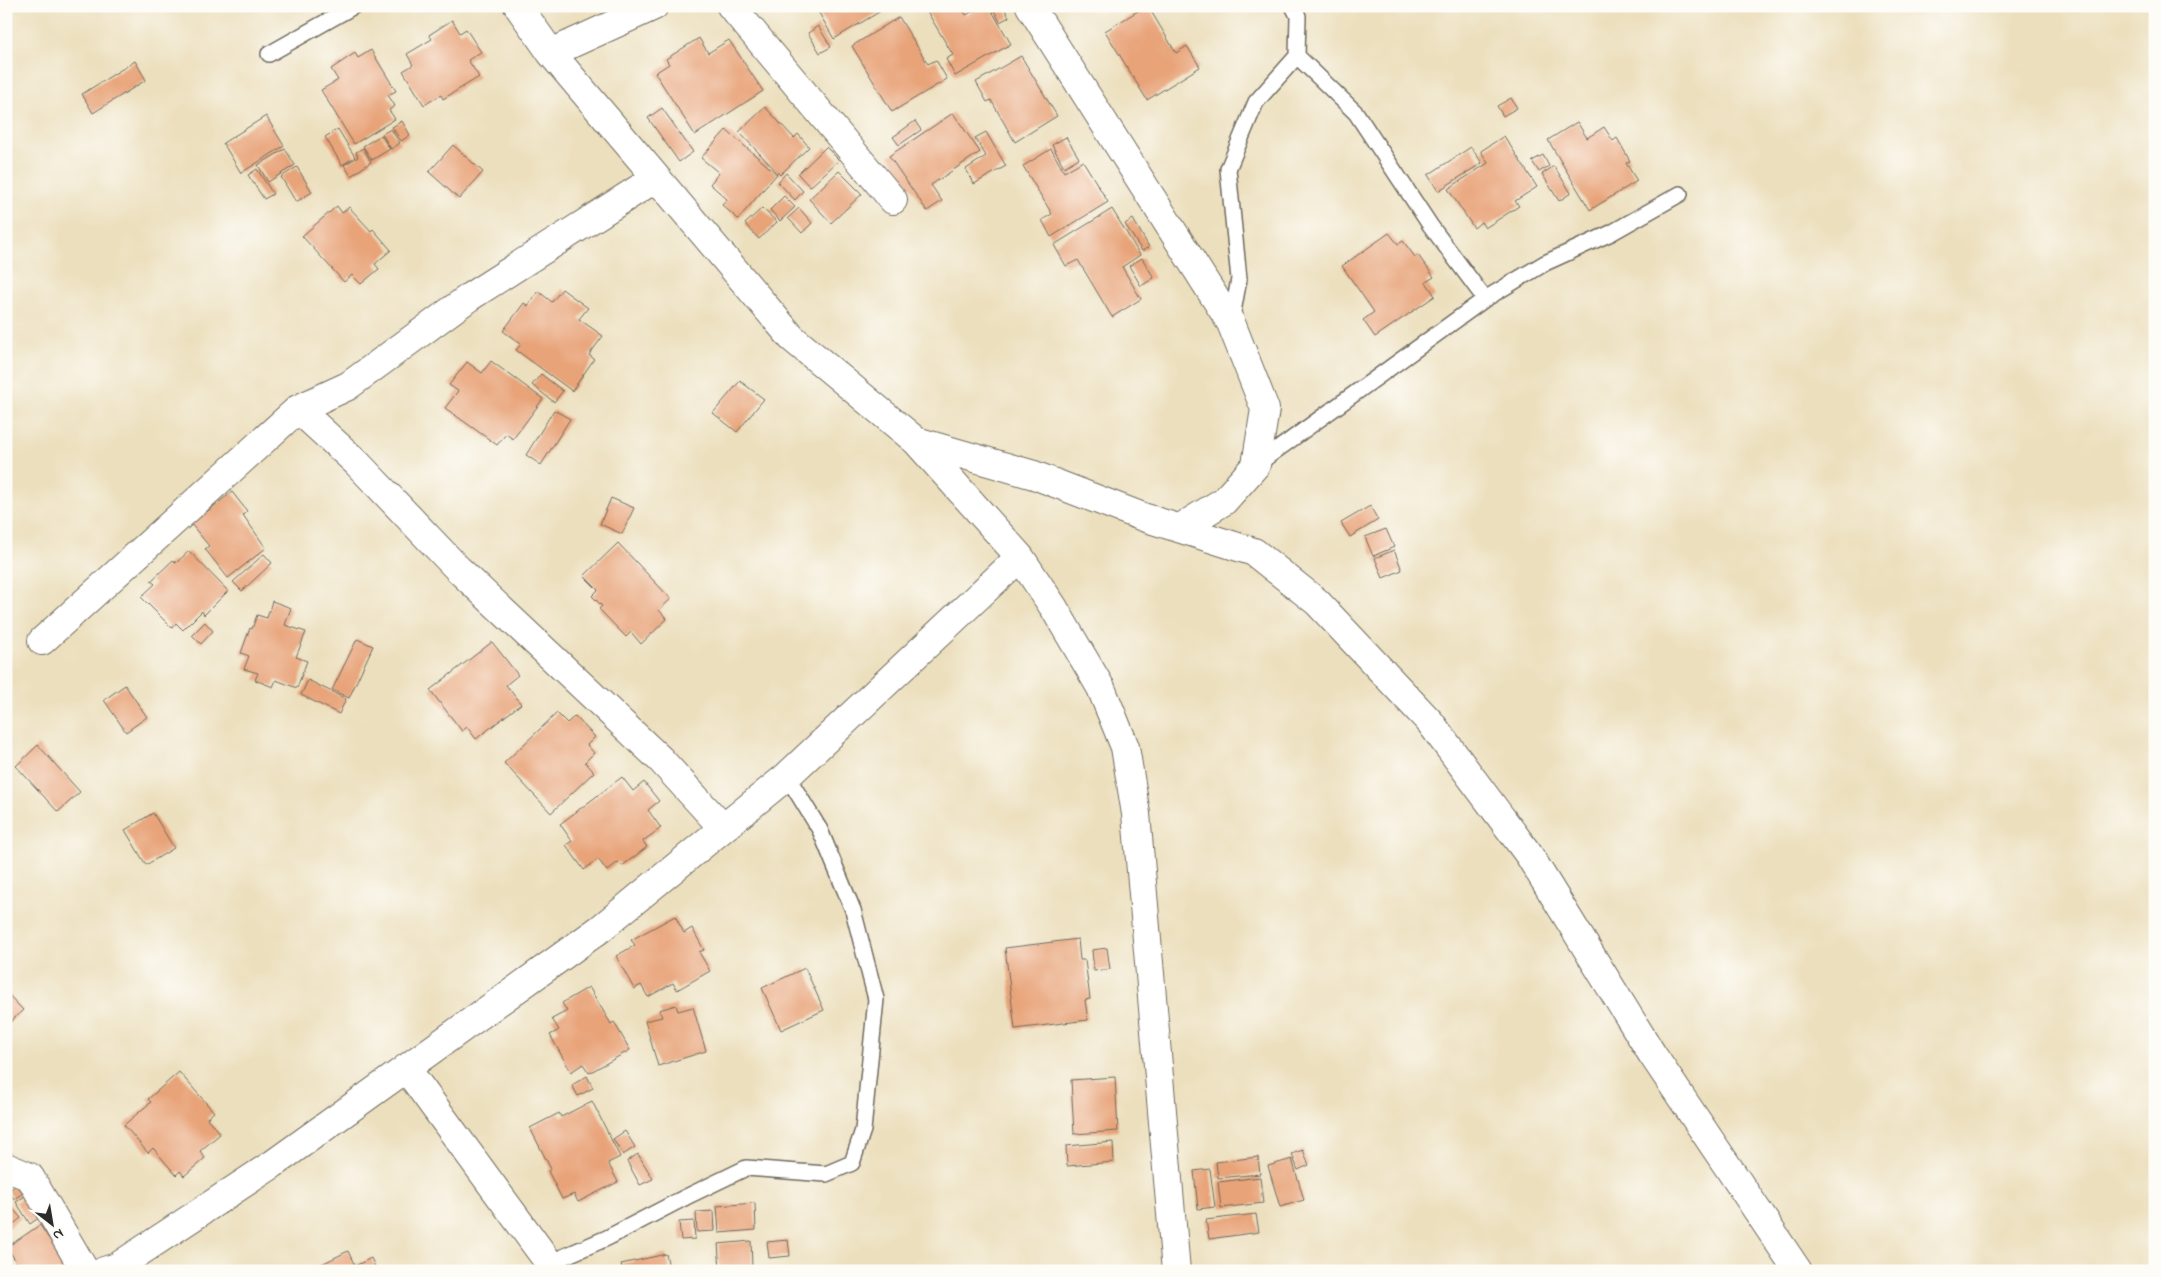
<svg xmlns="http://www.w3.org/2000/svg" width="2161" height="1277" font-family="'Indie Flower',sans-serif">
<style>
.building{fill:#e8a378}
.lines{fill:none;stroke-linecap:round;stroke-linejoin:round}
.lane-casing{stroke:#6f6a5e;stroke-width:18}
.street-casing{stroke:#6f6a5e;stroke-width:30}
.lane{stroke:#fff;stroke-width:15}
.street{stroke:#fff;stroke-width:28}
</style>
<rect width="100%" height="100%" fill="#fdfcf7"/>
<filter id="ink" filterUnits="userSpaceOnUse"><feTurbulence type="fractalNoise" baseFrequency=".02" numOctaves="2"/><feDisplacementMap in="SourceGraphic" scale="10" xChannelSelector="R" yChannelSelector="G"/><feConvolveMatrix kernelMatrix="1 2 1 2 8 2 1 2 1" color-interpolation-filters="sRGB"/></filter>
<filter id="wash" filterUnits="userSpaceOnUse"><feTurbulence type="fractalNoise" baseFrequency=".0096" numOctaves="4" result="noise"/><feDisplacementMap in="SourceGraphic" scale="20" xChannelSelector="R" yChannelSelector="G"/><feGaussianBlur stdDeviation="1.12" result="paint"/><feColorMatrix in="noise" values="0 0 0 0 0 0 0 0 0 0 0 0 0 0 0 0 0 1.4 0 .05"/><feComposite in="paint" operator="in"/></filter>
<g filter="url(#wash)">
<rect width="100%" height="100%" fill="#ecdfbd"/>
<g id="blocks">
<path class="building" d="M815,6H889L834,39Z
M928,6H961L966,15L982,6H989L1011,44L955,76L946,59L953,55L925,8Z
M992,6H1003L1009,17L1000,22Z
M1146,6H1148L1176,53L1187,46L1200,67L1147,100L1105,31Z
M899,17L928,64L936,60L947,79L892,112L852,46Z
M452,20L460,33L466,29L481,52L468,60L479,77L443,99L441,95L424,105L403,71L413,65L407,54L432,39L429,35Z
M818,26L831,47L820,53L808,33Z
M699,38L708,53L729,40L763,91L695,135L655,73L669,64L666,59Z
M371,50L396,91L388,95L395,106L389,110L395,119L354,144L321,90L338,80L331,69L355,53L358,58Z
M1021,56L1057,116L1015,142L991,100L987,102L976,82Z
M135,61L146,80L93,113L82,94Z
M1511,98L1517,108L1503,116L1497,106Z
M765,107L794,138L798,134L809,147L780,175L739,132Z
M662,108L693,152L679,162L648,118Z
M953,113L980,152L931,185L942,201L927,211L889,156Z
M266,116L284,146L241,173L223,143Z
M402,121L410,135L401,141L392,127Z
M915,121L921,130L899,145L893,137Z
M1577,122L1587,138L1604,127L1613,141L1617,138L1630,161L1626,163L1637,181L1590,210L1548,140Z
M338,129L355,157L342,165L325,137Z
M391,129L400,143L391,149L382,134Z
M726,130L777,174L738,219L722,205L727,199L710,184L719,173L701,158Z
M986,132L1006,166L974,184L966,169L986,156L975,138Z
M381,135L390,149L372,160L363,146Z
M1504,136L1537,187L1515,201L1519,206L1485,228L1481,222L1474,228L1448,189L1488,163L1481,151Z
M1066,137L1079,158L1064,167L1052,145Z
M453,145L483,172L459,199L429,172Z
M826,147L839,160L810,187L798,174Z
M1471,147L1482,163L1438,191L1428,175Z
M363,148L371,162L351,176L344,165L358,157L356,152Z
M285,149L295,165L268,182L258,165Z
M1051,149L1064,172L1083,161L1108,202L1051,237L1042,220L1052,214L1023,166Z
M1543,155L1549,166L1539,172L1532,161Z
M1554,166L1571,193L1559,201L1542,174Z
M297,167L312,192L296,202L281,177Z
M257,169L273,194L264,199L248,175Z
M839,171L862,194L831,223L809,199Z
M786,173L803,191L795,200L778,182Z
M784,196L795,207L780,221L770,210Z
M337,206L342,213L349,207L371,231L373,229L391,250L375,264L379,269L361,284L352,275L344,282L302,236Z
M762,208L777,222L759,239L745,224Z
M799,208L812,223L802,233L788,218Z
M1112,209L1140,255L1122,267L1141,299L1112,317L1078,260L1066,266L1054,245Z
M1133,219L1149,247L1142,251L1125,224Z
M1389,233L1398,244L1403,241L1415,257L1418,255L1434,277L1426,282L1435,296L1375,337L1363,320L1374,312L1342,266Z
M1142,258L1154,278L1141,286L1129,266Z
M562,289L588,308L579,319L603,336L589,355L594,359L572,391L516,350L521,344L503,331L524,303L528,306L538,291L552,302Z
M491,361L543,399L513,439L506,434L497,445L445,408L458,391L449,385L467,362L482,373Z
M541,374L563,391L554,402L532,385Z
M740,381L764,399L737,432L713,413Z
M554,410L570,419L541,465L526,455Z
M232,492L247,511L243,515L266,548L228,578L205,549L209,546L191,524Z
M611,498L634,508L622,534L600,524Z
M1370,506L1378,520L1350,537L1341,523Z
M1386,529L1394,547L1373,556L1365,537Z
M618,543L671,599L659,610L667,619L641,644L631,632L626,637L599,609L602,606L592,596L598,590L584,576Z
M1394,550L1402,570L1383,578L1375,558Z
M189,551L228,591L204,615L202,611L183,630L176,623L172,628L141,597L155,584L151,581L173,560L176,563Z
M264,554L272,563L242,591L233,582Z
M272,601L291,608L285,625L306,632L296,657L307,661L297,688L276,680L273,687L255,680L258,673L244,669L249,656L241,653L250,628L252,629L257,615L267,618Z
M205,622L213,631L201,644L192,635Z
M357,639L373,646L349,698L332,690Z
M492,642L518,675L506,685L521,704L476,739L467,727L462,731L430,690Z
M308,680L346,699L339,714L301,695Z
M125,685L147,717L126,732L104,700Z
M557,713L567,723L575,716L595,737L587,745L594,753L585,762L594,772L551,813L504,763Z
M38,745L80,792L58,812L16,766Z
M622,777L633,791L644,782L659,801L648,810L661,828L643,841L647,847L622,866L618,862L607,871L598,859L584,870L566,845L572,841L560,824Z
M153,813L174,848L146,865L125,830Z
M675,916L684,933L692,928L704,950L699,952L710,971L677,990L673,983L648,997L641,985L634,989L616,956L635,945L631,940Z
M1078,939L1080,960H1085L1090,999L1085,1000L1088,1020L1015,1029L1005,948Z
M1107,948L1110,969L1094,971L1092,950Z
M805,968L824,1010L781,1030L762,988Z
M589,987L611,1024L614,1022L630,1050L589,1073L583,1064L571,1072L550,1035L559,1030L552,1019L567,1011L562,1003Z
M6,992L23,1010L6,1026Z
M676,1005L678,1011L693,1007L706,1051L658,1066L645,1021L662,1017L659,1010Z
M179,1072L214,1112L207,1118L220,1134L200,1151L205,1158L184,1176L180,1171L176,1175L153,1148L148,1153L124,1125L151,1102L148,1099Z
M587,1076L593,1088L578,1096L572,1085Z
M1115,1077L1118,1131L1074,1134L1071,1080Z
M592,1101L620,1157L608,1163L618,1182L578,1202L574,1194L562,1199L548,1171L551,1169L530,1128L559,1113L561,1117Z
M625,1131L635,1147L623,1155L613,1139Z
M1113,1142L1114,1162L1067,1166L1066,1146Z
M1303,1150L1309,1165L1298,1170L1292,1154Z
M638,1154L653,1179L640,1185L627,1161Z
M1258,1157L1260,1174L1218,1178L1216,1162Z
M1292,1159L1304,1200L1280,1207L1268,1166Z
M1210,1169L1215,1207L1198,1209L1194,1171Z
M1260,1177L1263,1203L1221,1208L1218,1182Z
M17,1185L23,1193L14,1199L8,1191Z
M25,1196L40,1217L30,1224L16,1202Z
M6,1201L21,1218L6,1230Z
M755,1203L756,1230L719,1233L717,1206Z
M714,1211L715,1231L697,1232L696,1212Z
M1256,1214L1259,1232L1209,1239L1206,1220Z
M694,1221L695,1239L681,1240L679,1222Z
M40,1225L70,1271H22L7,1247Z
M788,1240L790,1256L769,1258L767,1242Z
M751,1241L752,1266L720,1269L718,1244Z
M348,1251L355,1266L371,1258L377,1271H308Z
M666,1254L670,1271H623L621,1264Z"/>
</g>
</g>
<g filter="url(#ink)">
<use href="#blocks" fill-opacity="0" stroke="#6f6a5e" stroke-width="1"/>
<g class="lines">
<g class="lane-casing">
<path id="lane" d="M269,54L354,6
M1297,56L1356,113L1430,225L1485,299
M1231,323L1239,279L1228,169L1256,102L1297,56L1298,16L1293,6
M1256,465L1485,299L1545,263L1611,233L1680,194
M549,1263L607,1238L686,1197L746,1168L826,1174L852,1163L863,1130L876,999L853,910L820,830L787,776"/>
</g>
<g class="street-casing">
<path id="street" d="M518,6L551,53L792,338L916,441L1020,557L1054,608L1101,688L1125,747L1136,814L1176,1271
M731,6L893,200
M1030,6L1231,323L1265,409L1256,465L1224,501L1180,528
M551,53L654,6
M298,409L357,463L458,569L661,760L723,828
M916,441L1034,475L1143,517L1254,552L1317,602L1430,722L1529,855L1652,1054L1798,1271
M42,641L298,409L348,386L471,296L656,178
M406,1068L555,1271
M6,1167L30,1177L85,1271
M104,1271L117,1267L273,1164L600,929L787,776L1020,557"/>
</g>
<use href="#lane" class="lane"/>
<use href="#street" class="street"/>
</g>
</g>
<rect width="2161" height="1277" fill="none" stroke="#fdfcf7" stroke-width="25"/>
<g transform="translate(52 1224) rotate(149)" stroke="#fdfcf7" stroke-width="4" paint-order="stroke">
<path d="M0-4L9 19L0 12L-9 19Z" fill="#2b2b2b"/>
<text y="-8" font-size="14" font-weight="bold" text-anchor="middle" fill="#2b2b2b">N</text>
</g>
</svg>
